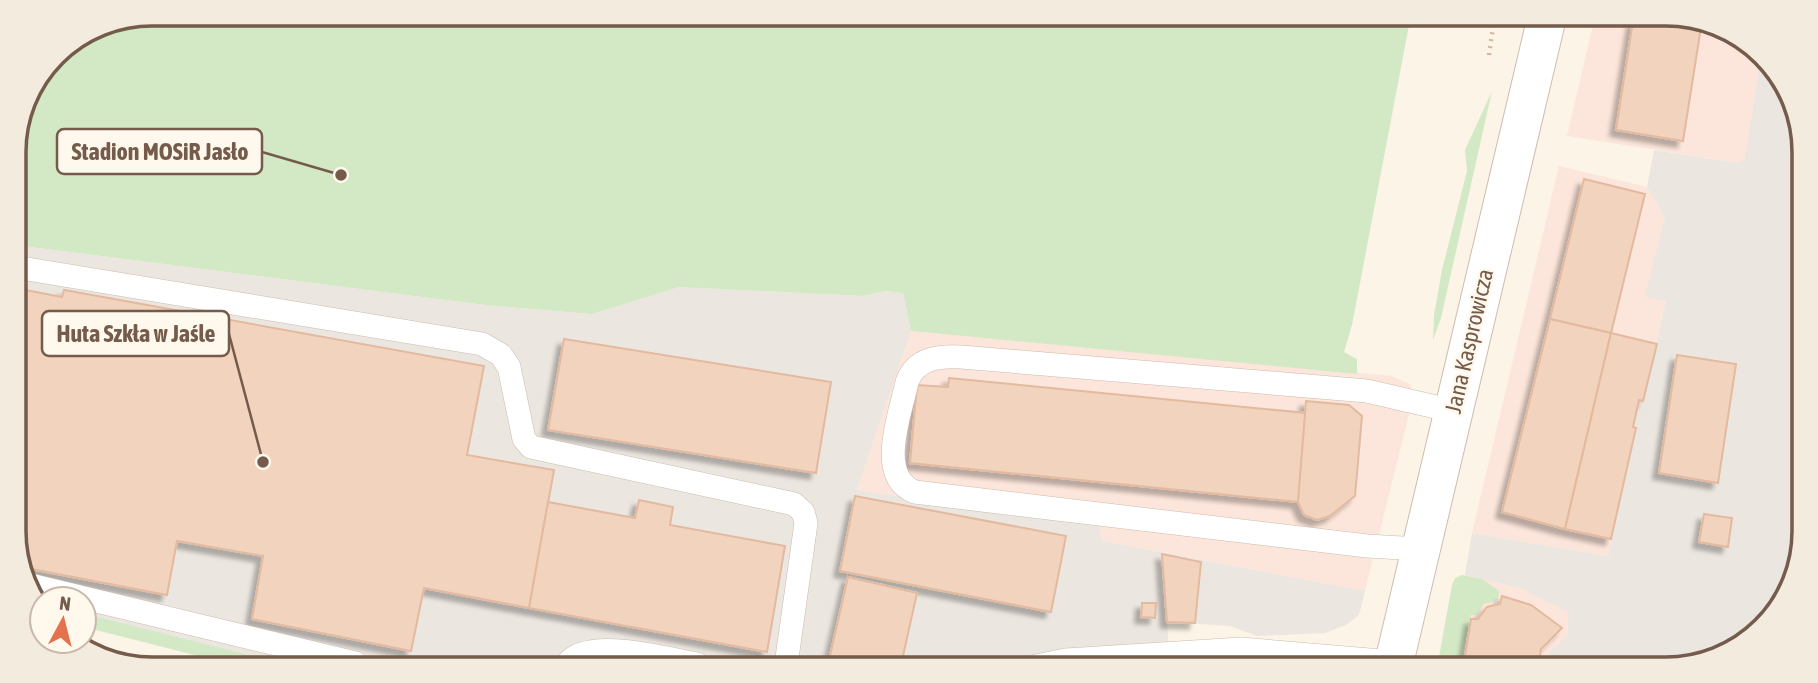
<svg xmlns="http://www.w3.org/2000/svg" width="1818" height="683" font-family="'Asap Condensed',sans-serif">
<defs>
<filter id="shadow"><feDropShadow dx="-6" dy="6" stdDeviation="2" flood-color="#0004"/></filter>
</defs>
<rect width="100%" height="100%" fill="#fcf4e6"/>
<g fill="#fce5da">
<path d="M1594,21H1710L1761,56L1746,159L1739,163L1567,136Z"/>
<path d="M1559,166L1647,187L1665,217L1646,297L1666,301L1643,401H1639L1633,427L1636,428L1608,556L1472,533Z"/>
<path d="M911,331L1392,376L1411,385L1412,403L1365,591L1102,541L1099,526L857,490Z"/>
<path d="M1465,575L1519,588L1567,612L1568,635L1549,652L1546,668H1448Z"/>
</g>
<g fill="#ece6e0">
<path d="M1761,56L1770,61L1803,134L1797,575L1750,641L1674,669L1546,668L1549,652L1568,635L1567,612L1519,588L1465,575L1472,533L1608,556L1636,428L1633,427L1639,400H1643L1666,301L1645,297L1665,217L1647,187L1654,150L1738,163L1745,159Z"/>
<path d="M15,245L485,305L592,314L678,287L863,296L885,291L903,293L911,331L857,490L1099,526L1102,541L1365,591L1359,615L1346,625L1325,633L1257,636L1230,626L1167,622L1170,666L1250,662L1275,667L277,662L84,615V599H42L41,607L17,557Z"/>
</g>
<g fill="#d3e9c5">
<path d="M152,14L1410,20L1352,325L1344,352L1357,359V374L911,331L903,293L885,291L863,296L679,287L592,314L485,305L15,245L14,143L28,91L61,49L100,24Z"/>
<path d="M1492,91L1441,318L1433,340L1434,315L1442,270L1467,171L1465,150Z"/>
<path d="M1462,575L1482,579L1499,591L1498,600L1484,604L1476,615H1471L1460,668H1437L1452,585L1455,578Z"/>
<path d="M84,615L105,619L277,662H222L84,627Z"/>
</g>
<g fill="#f1d3be" stroke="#e3ba9f" stroke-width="2" filter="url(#shadow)">
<path d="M1633,21H1702L1683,141L1616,130Z"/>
<path d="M1584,179L1645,194L1611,333L1550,319Z"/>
<path d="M15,288L62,297L64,290L484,366L467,455L554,470L529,608L424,588L411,651L252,619L263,556L177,541L167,595L21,567L17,557Z"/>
<path d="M1550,319L1611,333L1565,529L1502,512Z"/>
<path d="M1611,333L1657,344L1643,401L1639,400L1633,427L1636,428L1611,539L1565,529Z"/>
<path d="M564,339L831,382L816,473L548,430Z"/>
<path d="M1677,355L1736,364L1718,483L1659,473Z"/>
<path d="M949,378L1306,413L1298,502L910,463L917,385L948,387Z"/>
<path d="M1306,401L1349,405L1362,416L1355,496L1330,516L1317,520L1304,515L1298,502Z"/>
<path d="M855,496L1066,536L1051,612L840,571Z"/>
<path d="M639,500L673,507L670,525L785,546L767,652L529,608L548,502L635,518Z"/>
<path d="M1704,514L1732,518L1728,547L1699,542Z"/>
<path d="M1162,554L1201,562L1195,623L1167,622Z"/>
<path d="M848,577L917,593L901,665H851L829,660Z"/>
<path d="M1502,596L1531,605L1562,628L1541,649L1538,668H1463L1471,619H1478L1487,607L1500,604Z"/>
<path d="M1142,603H1156L1155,618L1141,617Z"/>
</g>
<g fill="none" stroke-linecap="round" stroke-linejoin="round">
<defs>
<g id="service">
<path d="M15,267L482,344L501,355L509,367L524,439L531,447L794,504L803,512L806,523L786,665"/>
<path d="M1420,549L1367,546L915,492C875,477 901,412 907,382C916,358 938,356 961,357L1367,391L1453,411"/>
<path d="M30,585L355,663"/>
<path d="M567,664C586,636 668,659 697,664"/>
<path d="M1036,666L1066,660L1241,649L1393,662"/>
</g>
<path id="minor" d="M1393,667L1546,21"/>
</defs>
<use href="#service" stroke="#cdbcad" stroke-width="24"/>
<use href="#minor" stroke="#cdbcad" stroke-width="40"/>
<path stroke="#d6b7a1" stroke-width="4.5" stroke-dasharray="2 5" stroke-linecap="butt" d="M1489,55L1494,20"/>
<use href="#service" stroke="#fff" stroke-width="23"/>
<use href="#minor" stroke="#fff" stroke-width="38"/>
</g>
<g text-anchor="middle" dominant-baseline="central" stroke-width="5" stroke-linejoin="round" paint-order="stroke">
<g font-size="23" fill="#755b4b" stroke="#fff8ec">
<text transform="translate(1469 341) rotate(-77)">Jana Kasprowicza</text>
</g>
</g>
<path d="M0 0H1818V683H0ZM152 26H1666A126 126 0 0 1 1792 152V531A126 126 0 0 1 1666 657H152A126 126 0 0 1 26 531V152A126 126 0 0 1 152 26Z" fill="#f4ebdf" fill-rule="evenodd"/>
<path fill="none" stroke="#755b4b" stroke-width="3.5" d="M152 26H1666A126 126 0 0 1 1792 152V531A126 126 0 0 1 1666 657H152A126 126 0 0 1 26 531V152A126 126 0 0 1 152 26Z"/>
<path fill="none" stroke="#755b4b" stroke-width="2.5" d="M341 175L262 152M263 462L229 334"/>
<g fill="#755b4b" stroke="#fff8ec" stroke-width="2.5">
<circle cx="341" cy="175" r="7"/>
<circle cx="263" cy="462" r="7"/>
</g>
<g fill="#fff8ec" stroke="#755b4b" stroke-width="2.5">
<rect x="57" y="129" width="205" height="45" rx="7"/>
<rect x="42" y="311" width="187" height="45" rx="7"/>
</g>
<g font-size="24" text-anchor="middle" font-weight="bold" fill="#755b4b">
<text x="160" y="160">Stadion MOSiR Jasło</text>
<text x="136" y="342">Huta Szkła w Jaśle</text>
</g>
<g transform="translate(63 620) rotate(7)"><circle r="33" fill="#fff8ec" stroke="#c8b9ac" stroke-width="2"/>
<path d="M0-5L12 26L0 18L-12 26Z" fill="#e3734e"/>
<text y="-10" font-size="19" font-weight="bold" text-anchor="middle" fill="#755b4b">N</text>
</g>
</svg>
